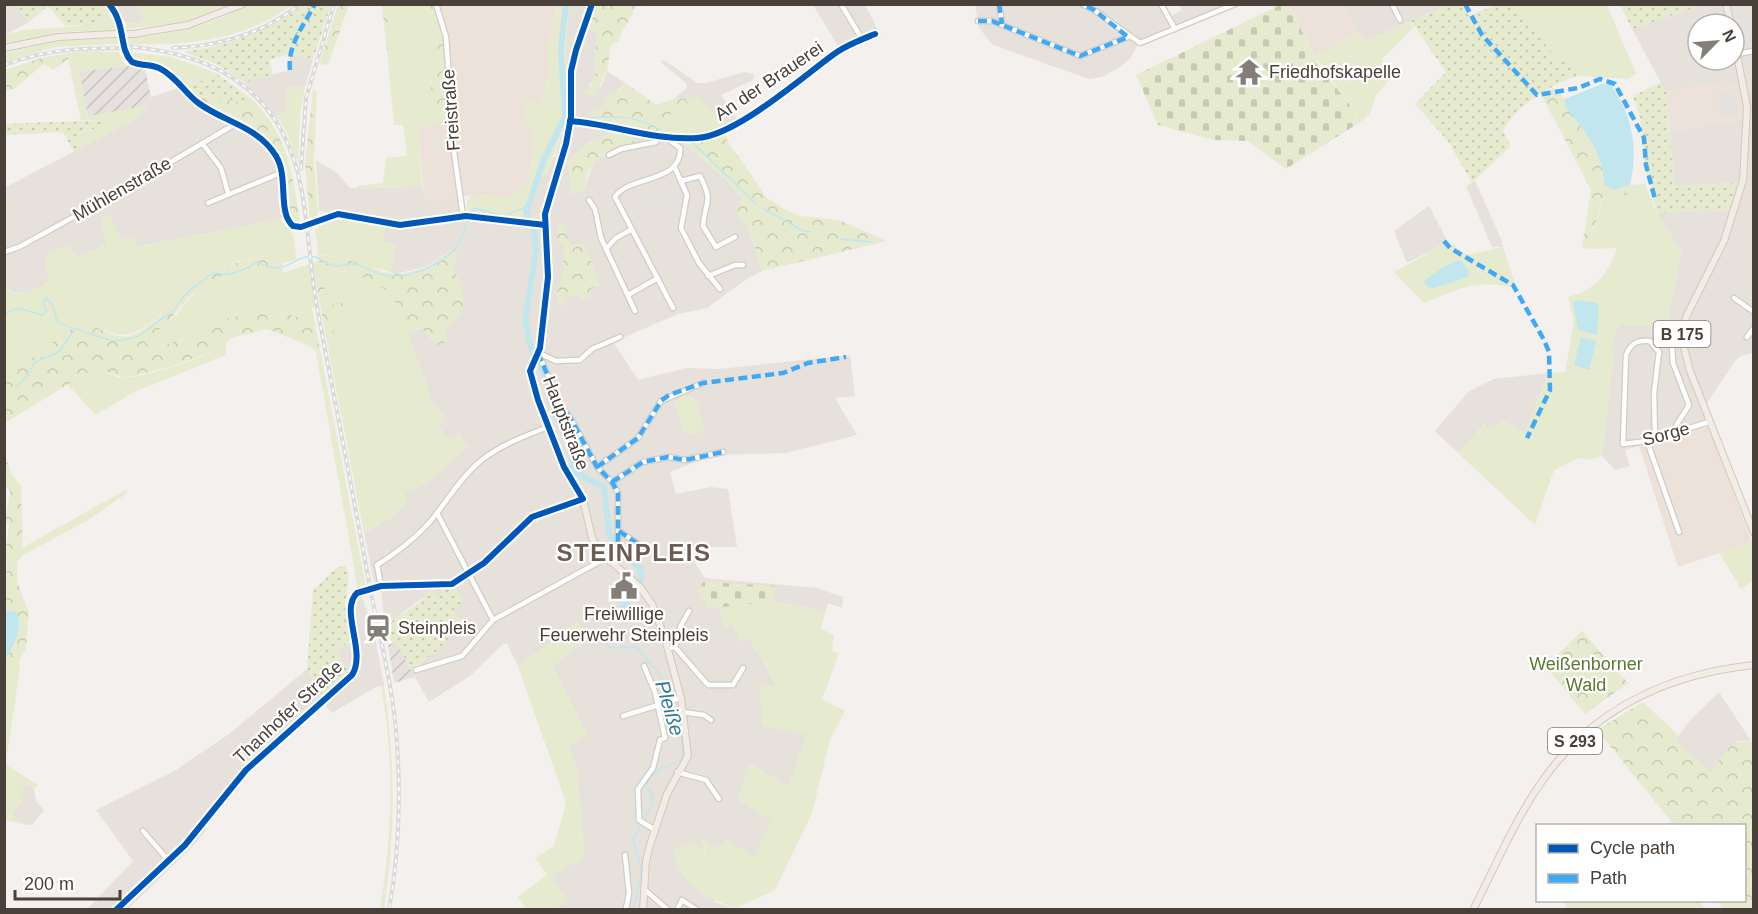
<svg xmlns="http://www.w3.org/2000/svg" width="1758" height="914" font-family="Arial,sans-serif">
<defs>
<pattern id="industrial-furrows" width="10" height="10" patternUnits="userSpaceOnUse" patternTransform="scale(1.5)"><rect width="10" height="10" fill="#e6e1df"/><path d="M-1 1l2-2M0 10L10 0M9 11l2-2" fill="none" stroke="#c7c2c0"/></pattern>
<pattern id="forest-crowns" width="20" height="18" patternUnits="userSpaceOnUse" patternTransform="scale(1.5)"><rect width="20" height="18" fill="#e6ebcf"/><path d="M2 6a3 3 0 1 1 6 0M12 15a3 3 0 1 1 6 0" fill="none" stroke="#c7cbb2"/></pattern>
<pattern id="cemetery-stones" width="16" height="16" patternUnits="userSpaceOnUse" patternTransform="scale(1.5)"><rect width="16" height="16" fill="#e6ebcf"/><path d="M2 7V4a2 2 0 0 1 4 0v3zM10 15v-3a2 2 0 0 1 4 0v3z" fill="#c7cbb2"/></pattern>
<pattern id="garden-dots" width="8" height="8" patternUnits="userSpaceOnUse" patternTransform="scale(1.5)"><rect width="8" height="8" fill="#e6ebcf"/><path d="M2 2h.1M6 6h.1" fill="none" stroke="#c7cbb2" stroke-width="1.8" stroke-linecap="round"/></pattern>
</defs>
<rect width="100%" height="100%" fill="#f3f0ed"/>
<g fill="#e7e1dc" fill-rule="evenodd">
<path d="M5,5H19L17,7L29,22L5,35Z"/>
<path d="M110,5H137L143,19L137,24L126,23Z"/>
<path d="M569,5H590L598,34L595,49L596,77L588,86L601,87L607,71L625,83L601,108L589,113L594,118L630,125L628,135L614,132L594,142L591,141L568,161L555,155L566,120V42Z"/>
<path d="M813,5H865L881,36L843,54Z"/>
<path d="M975,5H1158L1167,18L1182,10L1180,5H1226L1140,40L1131,58L1120,67L1102,77L1089,79L993,45L979,28Z"/>
<path d="M1342,5H1449L1365,41Z"/>
<path d="M1695,5H1753V353L1741,356L1735,361L1707,403L1715,424L1625,450L1630,466L1615,470L1602,456L1614,351L1611,348L1616,330L1621,325H1667L1681,252L1657,213L1733,210L1739,183L1674,186L1670,132L1744,119L1728,81L1666,92L1632,29L1695,7ZM1698,24H1734V60H1698Z"/>
<path d="M290,54L313,59L305,87L286,86L287,111L276,117L244,82L290,70Z"/>
<path d="M664,60L697,83H706L744,72L754,74L753,80L721,95L737,119L727,126L696,97L686,99L675,98L687,88V84L661,62Z"/>
<path d="M182,87L198,102L260,137L279,161L285,215L280,219L136,247L121,240L109,215L101,218L107,244L77,257L45,260L49,282L34,291L16,293L5,288L4,188L138,118L151,97Z"/>
<path d="M632,136L680,140L727,180L742,198L741,205L736,208L740,220L747,223L762,271L745,280L707,308L678,314L613,342L638,380L687,368L719,369L850,355L855,396L835,398L857,435L786,453L714,455L670,472L676,494L711,487L728,489L737,547H685L705,578L817,588L843,597L842,608L828,603L825,613L796,605L763,602L725,628L733,625L749,638L778,687L760,685L807,734L789,787L750,764L771,821L755,858L716,849L701,839L715,902L735,909H557L551,875L578,774L568,745L587,735L553,666L579,638V622L518,666L507,644H503L470,676L429,702L415,677L418,676L416,668L464,623L452,611L454,586L438,596L422,598L385,626L381,590L378,582H374L364,533L395,515L405,493L429,482L450,441L438,426L446,419L433,404L393,293L458,254L451,250L425,267L395,274L391,272L395,245L382,242L385,228L319,210L316,160L336,172L350,188L422,187L425,200L459,197L461,214L508,219L524,215L539,176H546L554,156L569,163L571,193L583,191L595,160L628,145L641,143L631,141Z"/>
<path d="M1475,181L1501,239L1503,247H1492L1466,186Z"/>
<path d="M1429,206L1448,242L1407,263L1394,231Z"/>
<path d="M1548,373L1525,433L1503,421L1491,430L1484,424L1458,453L1435,431L1469,391L1494,379Z"/>
<path d="M361,594L375,636L384,685L376,687L332,713L325,705L247,773L239,788L204,825L206,831L192,847L128,909L86,910L133,861L96,810L173,772L229,734L307,669L324,699L336,651L358,638L354,607Z"/>
<path d="M1719,692L1751,741H1737L1711,773L1675,741L1691,719Z"/>
<path d="M27,784L34,789L36,801L44,810L32,825H27L12,815L24,797L19,793Z"/>
</g>
<g fill="#ede2da">
<path d="M432,5H556L548,49V79L541,103L525,102L524,117L535,140L527,185L514,196L471,195L433,202L424,200L418,126L449,124L443,38Z"/>
<path d="M1289,5H1342L1359,32L1315,57Z"/>
<path d="M1728,81L1730,86L1740,84L1745,119L1670,132L1666,92Z"/>
<path d="M1708,426L1752,542L1678,567L1639,446Z"/>
</g>
<g fill="url(#industrial-furrows)">
<path d="M129,66L145,69L151,97L145,106L88,117L79,71Z"/>
<path d="M396,641L411,670L416,668L418,676L394,683L388,645Z"/>
</g>
<g fill="#e6ebcf">
<path d="M249,4L292,5C244,41 186,46 127,44V38C169,35 211,26 249,4Z"/>
<path d="M93,5H104L116,19L119,30L60,32L5,45V35C36,23 76,34 104,16Z"/>
<path d="M137,5H235L180,23L126,29V23L137,24L143,19Z"/>
<path d="M389,5H428L441,63V72L432,73L431,92L435,109L448,116L449,124L418,126L422,187L357,188V186L383,183L386,158L407,156L403,125H394L388,61L393,59Z"/>
<path d="M556,5H569L566,42V120L546,176H539L524,216L508,219L467,215V201L471,195L513,196L527,185L535,140L524,117L525,101L541,102L548,79V49Z"/>
<path d="M1516,5H1607L1636,73L1628,79L1578,76L1564,57L1558,62Z"/>
<path d="M1411,21L1414,27L1382,59L1391,77L1376,96L1370,114L1362,121L1315,57L1359,32L1365,41Z"/>
<path d="M118,38V44L55,47L5,62L4,53L63,40Z"/>
<path d="M87,51L119,52L124,63L129,66L79,71L88,116L145,106L138,118L81,148L79,144L83,131L103,127V120H81L68,59L72,52Z"/>
<path d="M127,52L172,57L216,73L187,89L162,65L136,61Z"/>
<path d="M286,86L305,87L300,115L298,163L286,130L276,117L287,111Z"/>
<path d="M696,96L727,126L705,136H672L678,131L666,123L672,112L689,107L686,99Z"/>
<path d="M1645,184L1657,213L1681,252L1667,326L1621,325L1616,330L1611,348L1614,350L1602,456L1590,460L1579,458L1554,470L1535,525L1458,453L1484,424L1491,430L1503,421L1525,433L1548,373L1565,372L1574,322L1568,297C1597,289 1607,275 1617,248L1588,249L1604,197L1627,195L1630,185Z"/>
<path d="M110,215L121,240L134,237L137,247L280,219L293,235L297,260C279,265 274,261 256,259C242,257 208,272 195,280C168,298 143,351 105,330L47,357L15,358L5,363L4,288C19,298 35,290 49,282L45,260L47,254L67,245L77,257L107,244L101,218Z"/>
<path d="M342,217L385,228L382,242L395,245L391,272L319,253L315,230L325,221Z"/>
<path d="M1448,242L1467,255L1503,247L1516,288C1474,279 1461,288 1424,303L1394,272Z"/>
<path d="M318,261L331,270L355,273L393,293L433,404L446,419L438,426L450,441L459,433L468,447L429,482L405,493L408,502L395,515L364,533L328,347L330,346L334,329L362,300L361,294L339,304L328,305L313,268L319,306L305,309L297,317L269,309L251,308L238,316L205,323L185,338L154,349L150,347L145,339L176,315L198,288L217,276L258,269L283,273Z"/>
<path d="M226,343V355L134,392L96,415L67,384L95,367C104,371 117,379 126,378C145,377 214,356 226,343Z"/>
<path d="M320,350L366,587L358,590L316,352Z"/>
<path d="M685,394L695,399L705,428L696,435L685,434L674,401Z"/>
<path d="M127,489V493L88,520L23,555L22,548Z"/>
<path d="M1752,542L1753,580L1741,589L1719,553Z"/>
<path d="M763,602L796,605L825,613L821,629L834,635L832,651L839,654L822,699L845,711L830,740L812,813L775,890L736,908C704,898 680,885 673,849L695,842L706,856L700,838L716,849L725,839L755,857L771,821L737,799L750,764L789,787L806,735L762,725L760,685L778,686L749,638L740,642L733,626L725,628L719,608Z"/>
<path d="M578,622L586,633L579,638L582,644L553,666L587,735L568,745L578,774L585,858L551,875L567,901L556,907L557,909H526L518,897L547,875L535,858L554,846L566,803L518,666Z"/>
<path d="M19,660L20,667L6,762L8,766L38,785L34,789L27,784L20,792L25,797L12,814L27,825L5,820L4,669Z"/>
<path d="M384,685C395,761 396,833 384,909L380,910C392,836 395,759 381,686Z"/>
</g>
<g fill="url(#forest-crowns)">
<path d="M338,5H349L328,65L319,64Z"/>
<path d="M382,5H389L394,59L388,61Z"/>
<path d="M428,5H432L443,38L448,116L435,109L431,92L432,73L441,72V63Z"/>
<path d="M595,5H648L634,7C631,24 622,27 619,41L611,45L607,71L594,96L584,94L596,77L595,49L598,34L584,27Z"/>
<path d="M72,52L68,59L53,70L44,64L15,88L5,91V70L38,59Z"/>
<path d="M625,83L657,105L675,98L686,99L689,107L672,112L666,123L678,130L672,136L629,131V125L594,118L588,113L601,108L608,94L619,91Z"/>
<path d="M1553,88L1565,99V106C1585,133 1603,150 1604,185L1623,188L1630,185L1627,195L1603,197L1588,249L1582,247L1591,190L1542,96Z"/>
<path d="M313,89L317,92L314,159L318,214L310,221L305,164Z"/>
<path d="M204,96L247,103L253,100C287,135 294,176 300,223L290,218C286,203 291,187 287,172C275,128 231,118 197,99Z"/>
<path d="M614,132L632,136V141L645,142C614,147 587,155 584,191L571,194L568,161C583,146 595,139 614,132Z"/>
<path d="M725,133L727,140L767,198L786,210L800,216L839,220L887,241L762,271L747,223L740,220L736,208L741,205L742,198L727,180L680,140H702Z"/>
<path d="M563,223L570,245L584,243L600,285L590,289L591,298L581,300L580,294L566,297L562,306L559,307L557,294L564,268L563,243L557,242L558,224Z"/>
<path d="M317,250L323,255L369,265L382,272L402,274L425,268L451,250L458,254L454,263L455,274C462,280 465,298 463,307C462,315 450,325 444,331L448,340L437,346L422,329L406,334L392,293L355,273L331,270L318,261Z"/>
<path d="M254,258L283,263V273C255,269 222,269 199,288C179,304 172,324 145,339L146,343L154,349L185,338L205,323L238,316L251,308L269,309L297,317L305,309L312,308L320,350L316,352L310,346L267,329L232,338L220,349L170,367L125,378L95,368L5,423V363L15,358L47,357L51,354V344L61,334L84,324C98,326 114,340 129,336C153,329 168,303 185,287C204,270 230,264 254,258Z"/>
<path d="M313,267H320L328,305L339,304L361,294L362,300L334,329L330,346L328,347Z"/>
<path d="M5,455L12,475L21,486L23,555L17,561V581L29,613L26,648L19,660L5,669L4,660L15,645L16,611L5,612L7,558H5L9,523H5L10,491L5,487Z"/>
<path d="M1582,631L1628,683L1585,714L1545,666Z"/>
<path d="M1643,702L1678,735L1675,741L1711,773C1724,755 1728,737 1753,742V909H1723L1717,901L1744,900V826L1674,825L1597,730Z"/>
<path d="M1562,901H1698L1706,909H1568Z"/>
</g>
<g fill="url(#cemetery-stones)">
<path d="M1282,4L1289,5L1318,64L1362,121L1286,169L1248,141L1214,140L1158,125L1136,75Z"/>
<path d="M703,582L776,586L774,603L763,602L708,609L699,591Z"/>
</g>
<g fill="url(#garden-dots)">
<path d="M1695,4L1696,7L1632,29L1620,5Z"/>
<path d="M19,5H93L105,16L92,24L65,26L48,6L29,22L17,7Z"/>
<path d="M303,5H331L313,59L290,54L269,60L273,75L244,82L216,64L186,53V51C230,45 267,32 303,5Z"/>
<path d="M1449,5H1463L1469,16L1495,5H1516L1558,61L1565,57L1578,76C1554,83 1513,107 1503,131L1511,146L1472,183L1448,141L1415,104L1446,72L1411,21Z"/>
<path d="M216,73L253,100L247,103L204,96L197,98L187,89Z"/>
<path d="M1661,82L1666,92L1674,186L1740,183L1733,210L1657,213L1644,162L1640,117L1633,96Z"/>
<path d="M103,120V127L83,131L79,144L81,148L74,152L63,132L5,135V124Z"/>
<path d="M346,565L349,576L345,608L351,641L336,651L350,674L324,699L307,669L313,590L335,569Z"/>
<path d="M455,586L463,601L453,611L464,622L438,650L411,670L396,641L388,645L385,626L420,602L432,589L438,596L447,588L450,589Z"/>
</g>
<g fill="#e5e1de">
<path d="M1732,5H1747L1753,44L1742,46Z"/>
<path d="M1736,89L1738,116L1720,118L1718,91Z"/>
<path d="M634,189L664,199L684,202L683,211L658,208L642,199L631,197L628,192Z"/>
<path d="M653,616L662,642L650,645L637,632Z"/>
</g>
<g fill="#c1e6ee">
<path d="M1602,84H1610C1632,113 1639,150 1630,185L1615,190L1604,185C1603,150 1585,133 1565,106V99Z"/>
<path d="M1458,260L1462,261L1469,271L1468,277L1431,289L1423,282L1442,268Z"/>
<path d="M1575,300L1597,303L1599,308L1597,335L1578,330L1573,302Z"/>
<path d="M1581,337L1596,341L1589,370L1574,365Z"/>
<path d="M16,611C24,627 14,647 5,660V612Z"/>
</g>
<g fill="none" stroke-linecap="round" stroke-linejoin="round">
<g stroke="#c1e6ee" stroke-width="1.5">
<path d="M585,119C612,115 637,115 660,130"/>
<path d="M695,145L756,204"/>
<path d="M762,208L801,230L810,232"/>
<path d="M840,239L872,242"/>
<path d="M4,314L18,308L42,315L47,310L43,303L47,298L54,308L57,322C60,324 111,341 114,341C119,340 129,339 133,338C148,333 159,318 173,312C184,292 196,286 214,272C226,278 247,270 257,262C288,279 295,252 315,257C323,259 328,266 336,266C342,266 348,263 354,264C365,266 374,274 384,275C408,280 443,265 458,245C465,233 466,217 475,208L503,216L528,206"/>
<path d="M16,386L26,378L34,363L59,352L75,329"/>
<path d="M618,613L610,622L605,643L611,648L636,647L659,673L664,682L667,704L681,734L683,748L681,760C667,766 649,771 646,787L652,794V805L633,839L641,867V877L633,910"/>
</g>
<path stroke="#c1e6ee" stroke-width="6" d="M566,4L561,49L565,117L544,159L526,213L534,230L536,251L525,319L531,348L545,376L556,418L570,441L574,472L604,487L609,533L614,544L640,568C645,585 628,601 618,613"/>
<defs>
<g id="minor">
<path d="M109,4C127,26 118,48 132,62C141,66 150,64 159,68C174,75 184,91 197,102C223,122 258,126 276,156C289,177 277,212 293,226L301,227L338,214L400,225L466,216L545,225"/>
<path d="M436,4L446,37L454,152L463,216"/>
<path d="M841,4L862,39"/>
<path d="M999,4L1002,24"/>
<path d="M1082,4L1094,10L1140,43L1235,4"/>
<path d="M1161,4L1175,29"/>
<path d="M1392,4L1400,20"/>
<path d="M978,21H992L1080,56L1128,37"/>
<path d="M1737,54L1754,51"/>
<path d="M570,121C613,124 653,141 697,138C737,136 804,75 837,52C849,44 863,39 875,34"/>
<path d="M665,137L680,148C683,183 627,176 615,197L673,308"/>
<path d="M202,143L221,168L228,193"/>
<path d="M609,155L621,149L656,142"/>
<path d="M674,166L687,195L681,228L699,263L720,289"/>
<path d="M681,181L700,176C714,203 705,200 703,226L716,247L735,237"/>
<path d="M589,200L595,209L601,238L635,311"/>
<path d="M208,203L283,172"/>
<path d="M606,249L616,238L632,229"/>
<path d="M4,252L19,247L130,186L237,123"/>
<path d="M708,276L735,265H743"/>
<path d="M628,295L658,278"/>
<path d="M1734,298L1754,312"/>
<path d="M1747,337L1754,328"/>
<path d="M1672,346L1673,363L1689,405L1676,426L1678,432"/>
<path d="M538,353L561,406L571,419L597,467L612,482L618,493V545L610,562"/>
<path d="M541,354L556,361L580,360L592,349L620,337"/>
<path d="M1655,438L1654,393L1659,352L1650,341C1637,340 1631,343 1626,355L1623,444L1647,441L1709,422"/>
<path d="M1647,441L1679,532"/>
<path d="M597,467L638,438L661,401L703,383"/>
<path d="M612,482L643,462L668,457L685,460L723,452"/>
<path d="M437,513L493,620"/>
<path d="M619,531L641,546"/>
<path d="M381,586L377,565C399,551 421,535 437,513C450,496 461,478 478,463C498,446 524,436 548,427"/>
<path d="M675,647L680,627L689,611"/>
<path d="M668,648L675,647L708,685H733L743,668"/>
<path d="M644,666L655,692L665,738L660,740L653,768L638,789L639,820L655,830"/>
<path d="M416,670L462,656L493,620L606,558"/>
<path d="M683,712L704,715L711,720"/>
<path d="M623,716L681,698"/>
<path d="M677,772L706,780L719,799"/>
<path d="M143,831L168,860"/>
<path d="M625,855L629,893L626,909"/>
<path d="M644,889L668,910"/>
<path d="M116,910L185,845L246,770L352,675C367,652 339,610 357,593L381,586L452,584L484,563L532,517L583,499"/>
<path d="M677,910L682,900L697,910"/>
</g>
<g id="major">
<path d="M592,4L576,50L571,71V117L566,144L545,214L548,277L540,348L530,371L538,400L564,467L583,499L592,538L599,551L640,587L652,604L665,639L681,698L688,756L667,794L650,845L646,861L643,910"/>
<path d="M1726,4L1731,24"/>
<path d="M133,34L188,25L243,4"/>
<path d="M1734,39L1747,107L1743,180L1724,241L1686,317L1682,340L1690,371L1754,533"/>
<path d="M4,48L58,37L114,34"/>
<path d="M1473,910C1495,867 1515,819 1543,780C1593,709 1668,674 1754,665"/>
</g>
</defs>
<use href="#minor" stroke="#cfccc9" stroke-width="7"/>
<use href="#major" stroke="#d4c8bc" stroke-width="8"/>
<use href="#minor" stroke="#fdfdfc" stroke-width="4.5"/>
<use href="#major" stroke="#f1ece6" stroke-width="6"/>
<defs>
<g id="rail">
<path d="M124,46C183,51 238,67 273,117C311,171 305,245 317,307C335,402 354,498 371,593C381,643 394,692 397,743C401,799 399,854 389,910"/>
<path d="M173,48C220,46 263,34 300,4"/>
<path d="M4,65C50,48 84,48 131,48"/>
<path d="M301,169L306,98L334,4"/>
</g>
</defs>
<use href="#rail" stroke="#dadad9" stroke-width="4"/>
<use href="#rail" stroke="#fff" stroke-width="1.5" stroke-dasharray="4.5" stroke-linecap="butt"/>
<defs>
<path id="major-bridge" d="M114,34H133"/>
</defs>
<use href="#major-bridge" stroke="#d4c8bc" stroke-width="8" stroke-linecap="butt"/>
<use href="#major-bridge" stroke="#f1ece6" stroke-width="6"/>
<g stroke="#3fa9f5" stroke-width="4.5" stroke-dasharray="9 4.5" stroke-linecap="butt">
<path d="M999,4L1002,24"/>
<path d="M1465,4L1482,35L1537,95L1578,88L1600,79L1615,84L1644,138L1646,165L1655,199"/>
<path d="M978,21H992L1080,56L1128,37L1094,10L1082,4"/>
<path d="M290,70C287,46 304,25 315,4"/>
<path d="M1444,241L1450,248L1513,285L1544,340L1549,352L1550,390L1527,438"/>
<path d="M538,353L561,406L571,419L597,467L612,482L618,493V545L610,562"/>
<path d="M597,467L638,438L661,401L669,395L703,383L783,373L808,363L846,357"/>
<path d="M612,482L643,462L668,457L685,460L723,452"/>
<path d="M619,531L641,546"/>
</g>
<defs>
<g id="cycleway">
<path d="M109,4C127,26 118,48 132,62C141,66 150,64 159,68C174,75 184,91 197,102C223,122 258,126 276,156C289,177 277,212 293,226L301,227L338,214L400,225L466,216L545,225"/>
<path d="M570,121C613,124 653,141 697,138C737,136 804,75 837,52C849,44 863,39 875,34"/>
<path d="M116,910L185,845L246,770L352,675C367,652 339,610 357,593L381,586L452,584L484,563L532,517L583,499L564,467L538,400L530,371L540,348L548,277L545,214L566,144L571,117V71L576,50L592,4"/>
</g>
</defs>
<use href="#cycleway" stroke="#fff" stroke-width="10"/>
<use href="#cycleway" stroke="#0057b8" stroke-width="6"/>
</g>
<defs>
<symbol id="temple-bare" viewBox="-9 -9 18 18"><path d="M0-6L5-2H3V0L6.5 2.5H4V6H1.5V3h-3V6H-4V2.5H-6.5L-3 0V-2H-5Z" fill="#847e78" stroke="#fff" stroke-width="2.5" paint-order="stroke"/></symbol>
<symbol id="civic-bare" viewBox="-9 -9 18 18"><path d="M-.6-6.5H3V-4.5H.6V-3L4-1V1h2V6H-6V1h2V-1L-.6-3ZM-1.2 2.5V6h2.4V2.5Z" fill="#847e78" stroke="#fff" stroke-width="2.5" paint-order="stroke"/></symbol>
<symbol id="station-bare" viewBox="-9 -9 18 18"><path d="M-3-6H3Q5-6 5-4V2Q5 4 3 4L4.5 6H3L1.5 4h-3L-3 6H-4.5L-3 4Q-5 4-5 2V-4Q-5-6-3-6ZM-3.5-4v3h7v-3ZM-3.5 1v1.5H-2V1ZM2 1v1.5H3.5V1Z" fill="#847e78" stroke="#fff" stroke-width="2.5" paint-order="stroke"/></symbol>
</defs>
<g fill-rule="evenodd">
<use href="#temple-bare" x="1230" y="53" width="38" height="38"/>
<use href="#civic-bare" x="605" y="567" width="38" height="38"/>
<use href="#station-bare" x="359" y="609" width="38" height="38"/>
</g>
<g text-anchor="middle" dominant-baseline="central" stroke-width="4.5" stroke-linejoin="round" paint-order="stroke">
<g fill="#fff" stroke="#807974" stroke-width="1.5">
<rect x="1653.5" y="321" width="57" height="26" rx="4.5"/>
<rect x="1548" y="728" width="54" height="26" rx="4.5"/>
</g>
<g font-size="16" font-weight="bold" fill="#494039">
<text x="1682" y="334">B 175</text>
<text x="1575" y="741">S 293</text>
</g>
<g font-size="18" fill="#494039" stroke="#fff" text-anchor="start">
<text x="1269" y="72">Friedhofskapelle</text>
<text x="624" y="614" text-anchor="middle">Freiwillige<tspan x="624" dy="21">Feuerwehr Steinpleis</tspan></text>
<text x="398" y="628">Steinpleis</text>
</g>
<g font-size="18" fill="#494039" stroke="#fff">
<text transform="translate(769 81) rotate(-34)">An der Brauerei</text>
<text transform="translate(451 110) rotate(-94)">Freistraße</text>
<text transform="translate(122 189) rotate(-30)">Mühlenstraße</text>
<text transform="translate(566 423) rotate(69)">Hauptstraße</text>
<text transform="translate(1666 434) rotate(-15)">Sorge</text>
<text transform="translate(288 712) rotate(-43)">Thanhofer Straße</text>
</g>
<g font-size="18" fill="#5a7a2e" stroke="#fff">
<text x="1586" y="664">Weißenborner<tspan x="1586" dy="21">Wald</tspan></text>
</g>
<g font-size="20" font-style="italic" fill="#2f7c92" stroke="#fff">
<text transform="translate(670 708) rotate(73)">Pleiße</text>
</g>
<g font-size="24" font-weight="bold" letter-spacing="1.5" fill="#6c5b51" stroke="#fff">
<text x="634" y="552">STEINPLEIS</text>
</g>
</g>
<rect width="1758" height="914" fill="none" stroke="#494039" stroke-width="12"/>
<rect x="1536" y="824" width="210" height="78" fill="#ffffff" stroke="#b6b3b0" stroke-width="1.5"/>
<rect x="1548" y="844" width="30" height="9" fill="#0057b8" stroke="#b6b3b0" stroke-width="1.5"/>
<text x="1590" y="854" font-size="18" fill="#494039">Cycle path</text>
<rect x="1548" y="874" width="30" height="9" fill="#3fa9f5" stroke="#b6b3b0" stroke-width="1.5"/>
<text x="1590" y="884" font-size="18" fill="#494039">Path</text>
<g transform="translate(1716 42) rotate(65)"><circle r="28" fill="#ffffff" stroke="#b6b3b0" stroke-width="1.5"/>
<path d="M0-4.5L10 22L0 15L-10 22Z" fill="#847e78"/>
<text y="-9" font-size="16" font-weight="bold" text-anchor="middle" fill="#494039">N</text>
</g>
<path d="M15 890v9h105v-9" fill="none" stroke="#494039" stroke-width="3"/>
<text x="24" y="890" font-size="18" fill="#494039" stroke="#ffffff" stroke-width="4.5" paint-order="stroke">200 m</text>
</svg>
